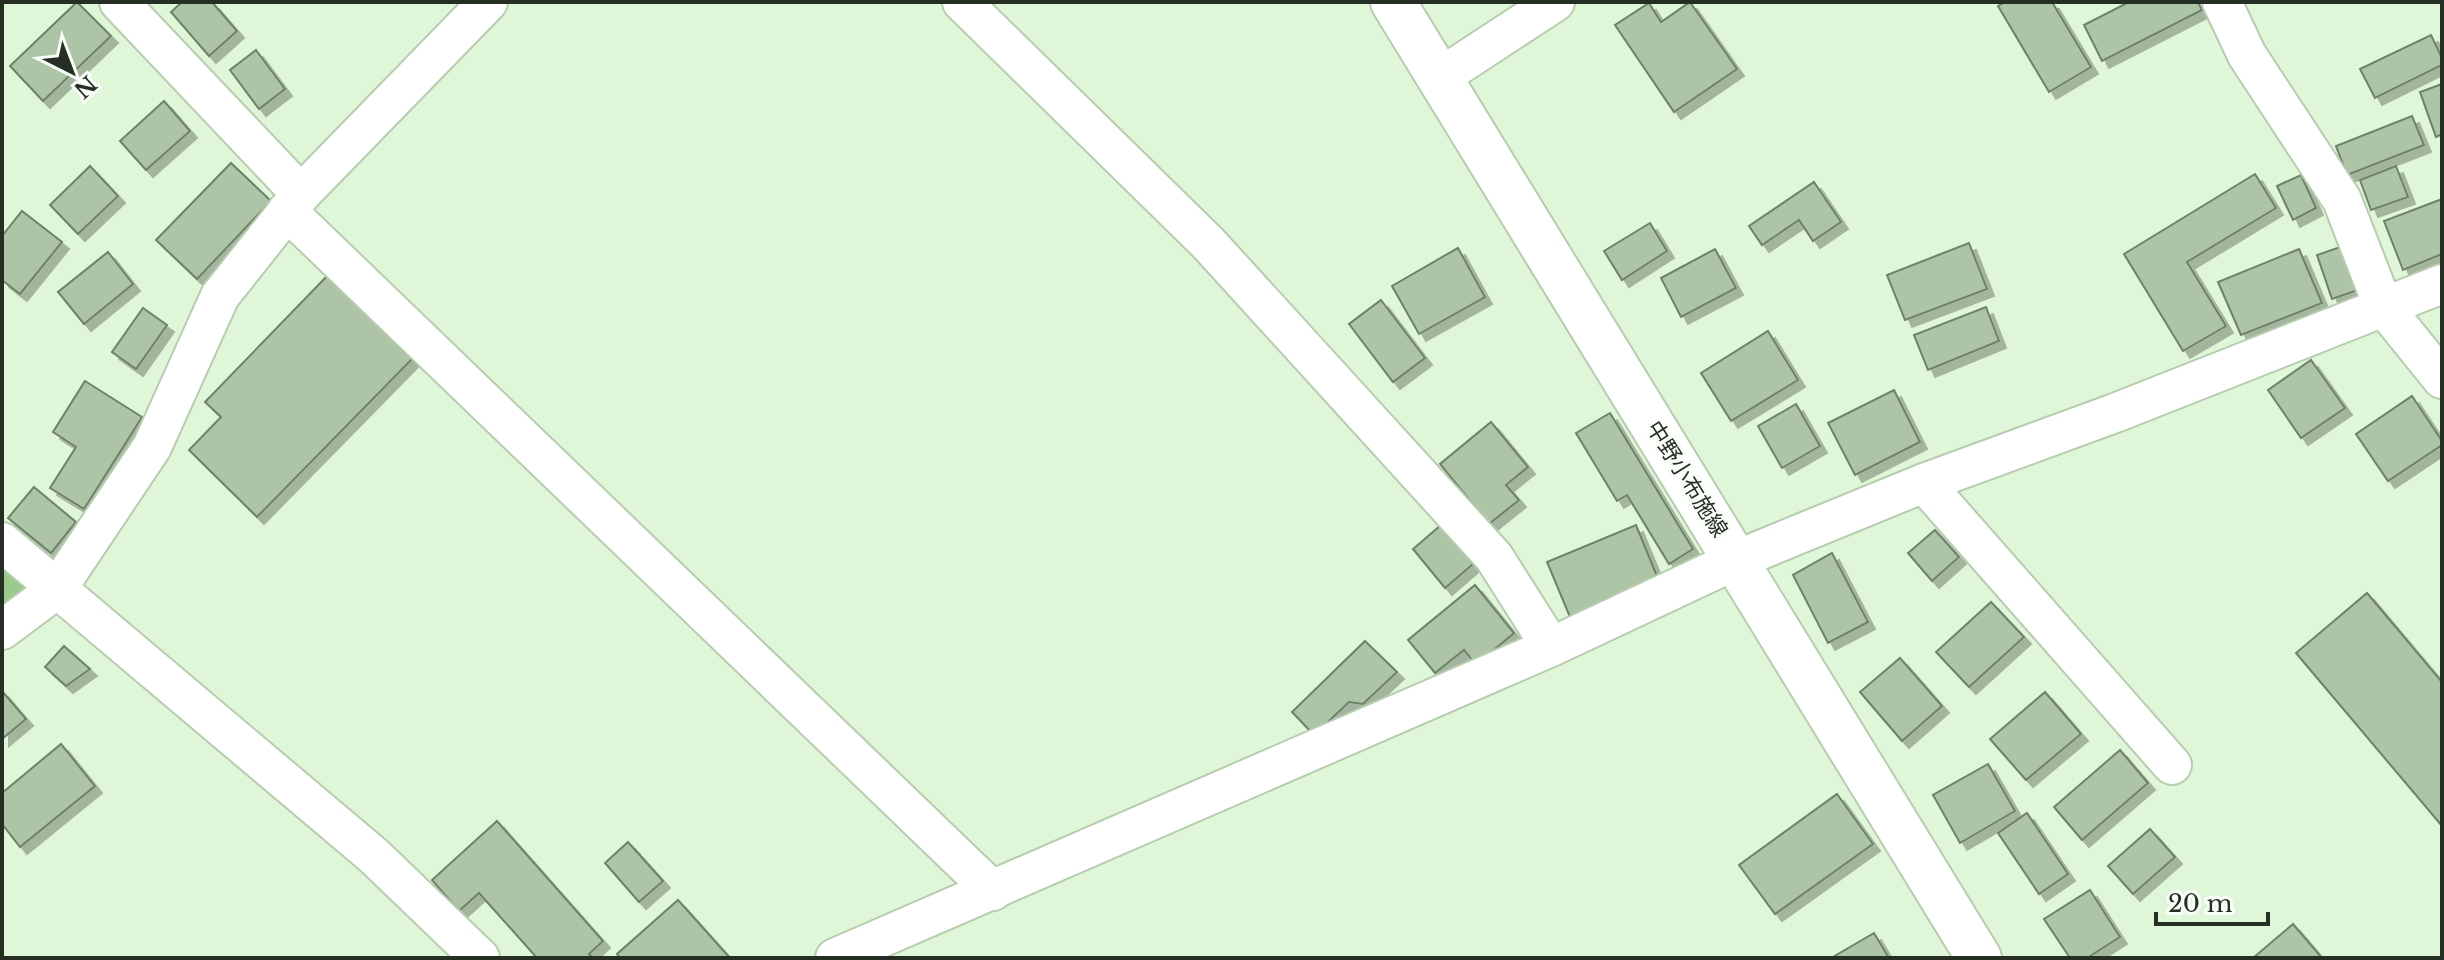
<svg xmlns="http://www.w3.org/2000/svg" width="2444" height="960" font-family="'Libre Baskerville','Noto Sans JP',serif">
<defs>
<filter id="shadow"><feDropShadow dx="7" dy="7" stdDeviation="0" flood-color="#0004"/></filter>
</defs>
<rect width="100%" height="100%" fill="#dff7d8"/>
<path fill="#9aca8c" d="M2,542L57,589L2,630Z"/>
<g fill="#adc4a7" stroke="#6d8267" stroke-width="2" filter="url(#shadow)">
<path d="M77,2L111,36L43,101L10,66Z"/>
<path d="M182,2H212L237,31L209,56L171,12Z"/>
<path d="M1690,2L1737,69L1674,112L1615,25L1649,3L1661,22Z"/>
<path d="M2005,2H2052L2091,67L2049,92L1998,6Z"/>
<path d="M2129,2H2198L2202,10L2102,61L2084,25Z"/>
<path d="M2431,35L2442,58V65L2375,98L2360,69Z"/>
<path d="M256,50L285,89L259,109L230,70Z"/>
<path d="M2442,84V134L2436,137L2420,92Z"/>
<path d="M164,101L190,131L146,170L120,141Z"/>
<path d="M2412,116L2424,145L2347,175L2336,146Z"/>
<path d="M231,163L271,201L197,279L156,240Z"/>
<path d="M90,166L118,196L78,234L50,205Z"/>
<path d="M2396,166L2408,197L2371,210L2360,180Z"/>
<path d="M2255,174L2276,208L2187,262L2226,326L2183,351L2124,254Z"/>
<path d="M2301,175L2316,208L2293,220L2277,186Z"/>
<path d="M1814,182L1841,222L1813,241L1799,220L1762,245L1749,226Z"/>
<path d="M2442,199V254L2403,270L2384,221Z"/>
<path d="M22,211L62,242L20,294L2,280V236Z"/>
<path d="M1650,223L1667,251L1622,280L1604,251Z"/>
<path d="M1969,243L1987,289L1905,320L1887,275Z"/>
<path d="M2343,246L2358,290L2332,299L2317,255Z"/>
<path d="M1458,248L1485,297L1419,334L1392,286Z"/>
<path d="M1715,249L1736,288L1681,317L1661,278Z"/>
<path d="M2299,249L2322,303L2241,335L2218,282Z"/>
<path d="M108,252L133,284L84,324L58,292Z"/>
<path d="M329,274L414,357L257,517L189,450L221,417L205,402Z"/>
<path d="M1381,300L1425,358L1393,382L1349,324Z"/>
<path d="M1986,307L1999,341L1928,370L1914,335Z"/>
<path d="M143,308L167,325L136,369L112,352Z"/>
<path d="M1768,331L1798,380L1731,421L1701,373Z"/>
<path d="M2311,360L2345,408L2301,438L2268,390Z"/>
<path d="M85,381L142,417L84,509L50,488L76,447L53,432Z"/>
<path d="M1894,390L1920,442L1855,475L1828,423Z"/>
<path d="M2412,396L2442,441V445L2388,481L2356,434Z"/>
<path d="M1796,404L1820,446L1782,468L1758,426Z"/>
<path d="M1610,413L1693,549L1669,564L1627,495L1617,501L1576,433Z"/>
<path d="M1491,422L1528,467L1506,485L1519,500L1489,524L1440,464Z"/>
<path d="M34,487L76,522L51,553L8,518Z"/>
<path d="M1441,525L1473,564L1445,588L1413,549Z"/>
<path d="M1636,525L1659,581L1570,617L1547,562Z"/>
<path d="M1935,530L1959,557L1932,581L1908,553Z"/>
<path d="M1832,553L1868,622L1828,643L1793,575Z"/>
<path d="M1475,585L1514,633L1476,665L1464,650L1435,673L1408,640Z"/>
<path d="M2367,593L2442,682V826L2296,653Z"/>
<path d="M1991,602L2024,637L1969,687L1936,652Z"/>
<path d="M1365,641L1397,672L1363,704L1349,702L1314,735L1292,712Z"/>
<path d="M64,646L90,669L66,686L45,667Z"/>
<path d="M1900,658L1942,706L1902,741L1860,692Z"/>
<path d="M2,691L26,719L2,739Z"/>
<path d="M2045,692L2081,734L2026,780L1990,739Z"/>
<path d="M61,744L95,786L20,847L2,824V793Z"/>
<path d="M2120,750L2148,783L2082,840L2054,807Z"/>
<path d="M1988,764L2015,811L1960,843L1933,795Z"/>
<path d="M1837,794L1873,844L1775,914L1739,865Z"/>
<path d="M2027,813L2068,874L2039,894L1998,833Z"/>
<path d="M497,821L603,941L589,954L593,958H537L479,893L459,911L432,880Z"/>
<path d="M2150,829L2175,857L2133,894L2108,866Z"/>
<path d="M628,842L663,881L639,902L605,863Z"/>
<path d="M2090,890L2120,937L2087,958H2070L2044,919Z"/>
<path d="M678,900L730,958H620L617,954Z"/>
<path d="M2293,924L2322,958H2253Z"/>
<path d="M1874,933L1889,958H1834L1833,957Z"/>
</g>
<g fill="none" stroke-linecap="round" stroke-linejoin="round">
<defs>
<g id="minor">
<path d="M119,2L301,194"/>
<path d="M962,2L1208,243L1494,557L1551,647"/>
<path d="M2222,2L2247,55L2342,200L2383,306L2442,379"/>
<path d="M1439,78L1555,2"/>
<path d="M287,211L993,891"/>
<path d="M1924,483L2172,765"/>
<path d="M2,542L374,856L480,958"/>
<path d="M2,630L57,589L152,447L220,296L301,194L488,2"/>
<path d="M835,958L1551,647L1736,560L1924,483L2115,413L2442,284"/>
</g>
<path id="major" d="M1393,2L1979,958"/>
</defs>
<use href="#minor" stroke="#b6cdaf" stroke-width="42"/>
<use href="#major" stroke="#b6cdaf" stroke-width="48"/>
<use href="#minor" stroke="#fff" stroke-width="38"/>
<use href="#major" stroke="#fff" stroke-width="44"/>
</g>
<g text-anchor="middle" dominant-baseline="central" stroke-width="6" stroke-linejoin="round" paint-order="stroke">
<g font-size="22" fill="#262f24" stroke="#f9fdf7">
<text transform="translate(1687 479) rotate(58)">中野小布施線</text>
</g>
</g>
<rect width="2444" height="960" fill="none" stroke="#262f24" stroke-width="8"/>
<g transform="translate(72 72) rotate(138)" stroke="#f9fdf7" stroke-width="6" paint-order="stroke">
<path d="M0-6L14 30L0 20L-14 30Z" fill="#262f24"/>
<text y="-12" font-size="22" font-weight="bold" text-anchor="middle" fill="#262f24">N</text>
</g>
<path d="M2156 912v12h112v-12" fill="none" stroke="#262f24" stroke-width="4"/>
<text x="2168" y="912" font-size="24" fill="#262f24" stroke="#f9fdf7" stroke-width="6" paint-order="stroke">20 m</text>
</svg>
